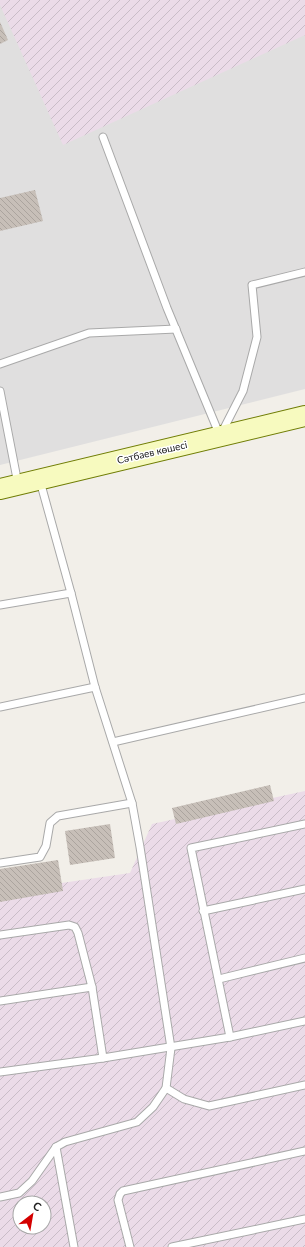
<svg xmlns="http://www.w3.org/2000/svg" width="305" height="1247" font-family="Lato,sans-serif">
<defs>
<pattern id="industrial-furrows" width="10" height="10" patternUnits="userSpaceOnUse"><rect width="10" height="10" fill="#ebdbe8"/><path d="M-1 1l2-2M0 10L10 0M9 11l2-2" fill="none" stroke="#c9bcc7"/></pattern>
<pattern id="building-back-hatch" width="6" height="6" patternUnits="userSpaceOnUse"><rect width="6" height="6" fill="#c7bfb8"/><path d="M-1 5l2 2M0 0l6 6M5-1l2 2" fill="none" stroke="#aba49e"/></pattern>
</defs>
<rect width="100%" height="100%" fill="#f2efe9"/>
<path fill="#e0dfdf" d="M0,0H305V389L0,465Z"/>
<g fill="url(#industrial-furrows)" fill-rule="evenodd">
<path d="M0,0H305V35L63,145L0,5Z"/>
<path d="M305,791V1247H0V892L130,873L152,824ZM20,1203H44V1227H20Z"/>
</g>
<g fill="url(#building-back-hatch)">
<path d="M0,22L8,40L0,44Z"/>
<path d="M35,190L43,221L0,231V198Z"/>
<path d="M270,785L274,801L176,824L172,808Z"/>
<path d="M110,824L115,858L70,865L65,831Z"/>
<path d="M58,860L63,891L0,902V869Z"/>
</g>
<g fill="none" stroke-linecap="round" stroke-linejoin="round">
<defs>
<g id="lane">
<path d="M103,137L167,308L220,436L243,391L257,337L252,285L305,272"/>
<path d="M0,364L89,333L176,329"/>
<path d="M0,391L18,484"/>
<path d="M0,605L71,593"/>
<path d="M0,707L95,687"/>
<path d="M113,742L305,698"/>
<path d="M0,863L40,857L46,846L50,823L58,816L132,803"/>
<path d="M203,911L305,889"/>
<path d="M0,935L69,925L75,927L78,933L92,987L103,1058L230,1037L305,1021"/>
<path d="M219,979L305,958"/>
<path d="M0,1001L92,987"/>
<path d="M230,1037L191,848L305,824"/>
<path d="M0,1072L103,1058"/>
<path d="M166,1088L184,1099L209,1106L305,1085"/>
<path d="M56,1147L74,1247"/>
<path d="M0,1197L19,1193L32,1181L56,1147L65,1142L137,1122L153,1107L166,1088L171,1048L140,847L132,803L95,687L71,593L40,481"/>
<path d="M130,1247L118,1200L120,1194L123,1191L305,1151"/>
<path d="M172,1247L305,1219"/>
</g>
<path id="secondary" d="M0,489L305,416"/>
</defs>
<use href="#lane" stroke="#a9a9a9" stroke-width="9"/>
<use href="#secondary" stroke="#707d05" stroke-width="22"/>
<use href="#lane" stroke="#fff" stroke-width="7"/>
<use href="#secondary" stroke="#f7fabf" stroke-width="20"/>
</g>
<g text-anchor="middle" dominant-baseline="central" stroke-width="3" stroke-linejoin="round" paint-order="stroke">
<g font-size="10" fill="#222" stroke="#fff">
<text transform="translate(152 452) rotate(-13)">Сәтбаев көшесі</text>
</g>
</g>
<g transform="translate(32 1215) rotate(31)"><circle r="19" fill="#ffffff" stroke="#a7a7a7"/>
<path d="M0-3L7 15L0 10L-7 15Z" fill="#d40000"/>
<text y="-6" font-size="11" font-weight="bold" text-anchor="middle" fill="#222222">С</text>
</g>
</svg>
